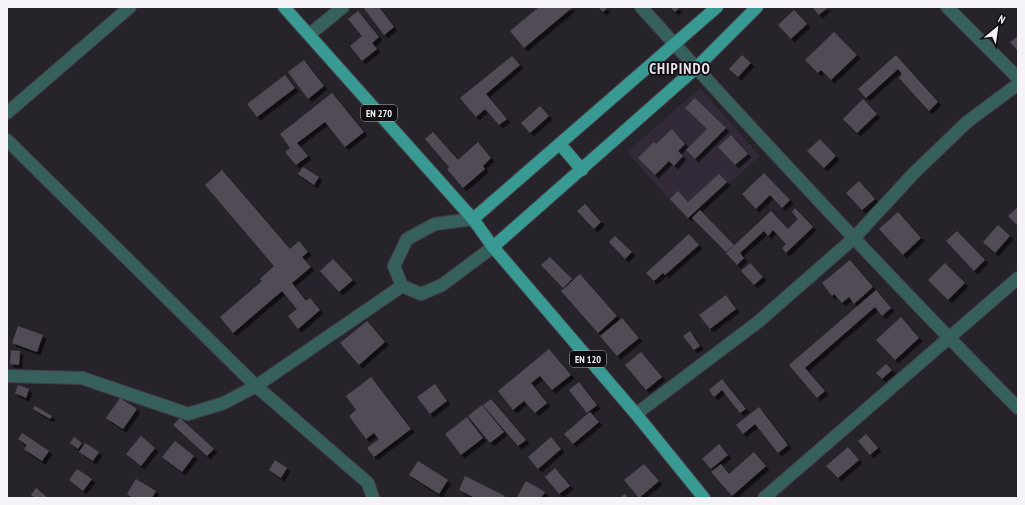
<svg xmlns="http://www.w3.org/2000/svg" width="1025" height="505" font-family="'PT Sans Narrow',sans-serif">
<defs>
<filter id="shadow"><feDropShadow dx="3.5" dy="3.5" stdDeviation="0" flood-color="#0009"/></filter>
</defs>
<rect width="100%" height="100%" fill="#27232a"/>
<path fill="#322a38" d="M700,88L760,156L688,220L627,152Z"/>
<g fill="#514c55" filter="url(#shadow)">
<path d="M363,7H379L394,27L384,35Z"/>
<path d="M539,7H573L524,48L510,31Z"/>
<path d="M598,7H608L603,12Z"/>
<path d="M670,7H680L675,12Z"/>
<path d="M812,7H828L819,15Z"/>
<path d="M794,10L807,24L791,39L778,25Z"/>
<path d="M358,11L379,37L372,43L377,49L362,61L350,46L362,36L348,19Z"/>
<path d="M834,32L857,55L831,80L821,70L818,73L805,60Z"/>
<path d="M1018,36V51L1010,42Z"/>
<path d="M742,55L751,63L738,77L729,69Z"/>
<path d="M896,55L938,102L929,111L899,78L902,74L898,69L866,98L858,89Z"/>
<path d="M512,56L520,65L486,94L507,119L499,125L485,109L476,117L460,98Z"/>
<path d="M304,60L324,86L308,99L288,72Z"/>
<path d="M285,75L295,88L257,117L247,104Z"/>
<path d="M332,93L364,132L345,147L325,122L297,143L308,156L296,165L285,152L290,148L280,134Z"/>
<path d="M695,98L726,128L695,159L686,150L707,129L685,108Z"/>
<path d="M863,99L877,114L857,133L843,119Z"/>
<path d="M540,106L549,116L530,133L521,123Z"/>
<path d="M672,129L685,144L678,151L683,156L674,166L669,161L655,175L638,158L654,142L656,144Z"/>
<path d="M433,132L458,160L478,142L491,158L483,166L485,169L463,188L447,169L449,167L425,139Z"/>
<path d="M731,135L748,154L735,165L718,147Z"/>
<path d="M820,139L836,156L824,168L807,151Z"/>
<path d="M303,167L319,177L314,185L298,174Z"/>
<path d="M222,170L290,249L299,241L308,252L302,257L311,267L292,283L306,301L310,298L320,310L298,329L288,316L297,309L282,291L233,333L220,317L262,281L260,279L274,266L205,185Z"/>
<path d="M764,173L790,200L782,208L770,195L756,209L742,194Z"/>
<path d="M719,174L727,182L688,218L670,199L678,191L688,202Z"/>
<path d="M859,181L875,199L862,210L846,193Z"/>
<path d="M585,204L601,222L594,229L577,211Z"/>
<path d="M1018,207V226L1008,216Z"/>
<path d="M795,208L813,227L786,253L782,248L786,244L773,230L768,236L764,231L740,253L744,258L737,265L726,253L771,211L788,229L798,219L792,212Z"/>
<path d="M700,210L734,245L726,252L692,218Z"/>
<path d="M898,212L921,238L903,255L879,229Z"/>
<path d="M998,225L1010,236L995,253L983,242Z"/>
<path d="M957,231L985,260L974,271L946,241Z"/>
<path d="M689,234L699,245L665,275L663,273L654,281L646,273Z"/>
<path d="M615,236L632,252L625,259L609,242Z"/>
<path d="M550,257L572,279L563,288L541,265Z"/>
<path d="M333,259L353,280L339,292L320,271Z"/>
<path d="M850,260L873,287L854,304L849,297L842,303L834,294L832,296L822,283Z"/>
<path d="M750,263L763,277L754,285L741,271Z"/>
<path d="M945,263L965,283L948,300L928,280Z"/>
<path d="M580,274L617,316L598,333L561,291Z"/>
<path d="M876,290L891,308L882,316L875,307L805,368L825,391L817,398L789,365Z"/>
<path d="M726,295L736,309L710,329L699,315Z"/>
<path d="M901,317L919,338L895,360L876,340Z"/>
<path d="M622,318L639,338L617,356L600,336Z"/>
<path d="M367,321L385,342L359,365L340,343Z"/>
<path d="M18,326L43,335L37,352L12,343Z"/>
<path d="M690,331L700,346L694,350L683,336Z"/>
<path d="M549,349L571,375L552,390L540,376L531,383L547,403L535,413L524,401L513,410L498,391Z"/>
<path d="M11,350L20,351L19,365L10,364Z"/>
<path d="M641,352L662,377L646,390L625,365Z"/>
<path d="M886,364L892,370L882,379L876,373Z"/>
<path d="M371,377L411,429L374,457L367,448L379,439L374,433L366,439L349,416L356,410L346,396Z"/>
<path d="M722,379L746,409L740,413L722,390L714,397L709,390Z"/>
<path d="M579,382L597,405L587,413L569,390Z"/>
<path d="M435,384L447,401L430,414L417,397Z"/>
<path d="M18,385L29,389L26,398L15,393Z"/>
<path d="M120,398L137,409L123,429L106,418Z"/>
<path d="M491,399L526,440L518,446L483,405Z"/>
<path d="M482,405L504,432L490,443L468,416Z"/>
<path d="M35,406L52,416L50,419L33,409Z"/>
<path d="M759,407L788,445L778,453L755,424L743,434L736,425Z"/>
<path d="M590,412L599,422L573,444L564,434Z"/>
<path d="M467,417L483,438L461,455L445,434Z"/>
<path d="M180,418L214,449L207,456L173,425Z"/>
<path d="M22,433L49,451L42,461L24,449L27,445L18,439Z"/>
<path d="M866,434L878,448L870,455L858,441Z"/>
<path d="M141,436L155,448L141,466L126,454Z"/>
<path d="M74,437L82,443L78,449L70,443Z"/>
<path d="M551,437L561,449L538,469L528,457Z"/>
<path d="M175,441L194,456L182,472L162,457Z"/>
<path d="M85,443L99,452L93,461L79,452Z"/>
<path d="M719,444L728,455L711,469L702,459Z"/>
<path d="M848,447L859,460L838,478L826,466Z"/>
<path d="M754,452L766,466L732,496L711,472L721,464L729,474Z"/>
<path d="M275,460L287,468L281,478L269,470Z"/>
<path d="M418,461L448,480L439,494L409,475Z"/>
<path d="M644,464L659,481L639,498L624,480Z"/>
<path d="M555,468L570,486L559,494L545,477Z"/>
<path d="M77,469L92,479L83,491L69,480Z"/>
<path d="M465,476L505,496L504,498H475L459,490Z"/>
<path d="M136,479L156,491L152,498H133L127,494Z"/>
<path d="M526,481L545,492L541,498L517,497Z"/>
<path d="M36,488L48,498H35L31,495Z"/>
<path d="M625,494L628,498H619Z"/>
</g>
<g fill="none" stroke-linecap="round" stroke-linejoin="round">
<defs>
<g id="minor">
<path d="M641,7C764,143 889,278 1018,408"/>
<path d="M947,7L1018,78"/>
<path d="M310,34L343,7"/>
<path d="M7,113L130,7"/>
<path d="M7,140L256,386L368,483L373,498"/>
<path d="M473,219L435,224L407,239L394,266L402,286L421,294L442,285L493,247"/>
<path d="M7,376L82,378L188,414L224,403L256,386L402,286"/>
<path d="M636,414L758,322L854,238L913,174L967,122L1018,84"/>
<path d="M764,498L1018,278"/>
</g>
<g id="major">
<path d="M284,7L473,219L493,247L636,414L704,498"/>
<path d="M560,144L582,170"/>
<path d="M473,219L717,7"/>
<path d="M493,247L696,68L757,7"/>
</g>
</defs>
<use href="#minor" stroke="#444047" stroke-width="14"/>
<use href="#major" stroke="#444047" stroke-width="14"/>
<use href="#minor" stroke="#35605b" stroke-width="12"/>
<use href="#major" stroke="#389a92" stroke-width="12"/>
</g>
<g text-anchor="middle" dominant-baseline="central" stroke-width="3.5" stroke-linejoin="round" paint-order="stroke">
<g fill="#0f0d10" stroke="#b0aeb2" stroke-width="1">
<rect x="361" y="105" width="36" height="16" rx="3"/>
<rect x="570" y="351" width="36" height="16" rx="3"/>
</g>
<g font-size="10" font-weight="bold" fill="#f5f3f8">
<text x="379" y="113">EN 270</text>
<text x="588" y="359">EN 120</text>
</g>
<g font-size="15" font-weight="bold" letter-spacing="1" fill="#e7e1ec" stroke="#0f0d10">
<text x="680" y="68">CHIPINDO</text>
</g>
</g>
<rect width="1025" height="505" fill="none" stroke="#f5f3f8" stroke-width="16"/>
<g transform="translate(997 28) rotate(29)" stroke="#0f0d10" stroke-width="3" paint-order="stroke">
<path d="M0-3L7 15L0 10L-7 15Z" fill="#f5f3f8"/>
<text y="-6" font-size="11" font-weight="bold" text-anchor="middle" fill="#f5f3f8">N</text>
</g>
</svg>
